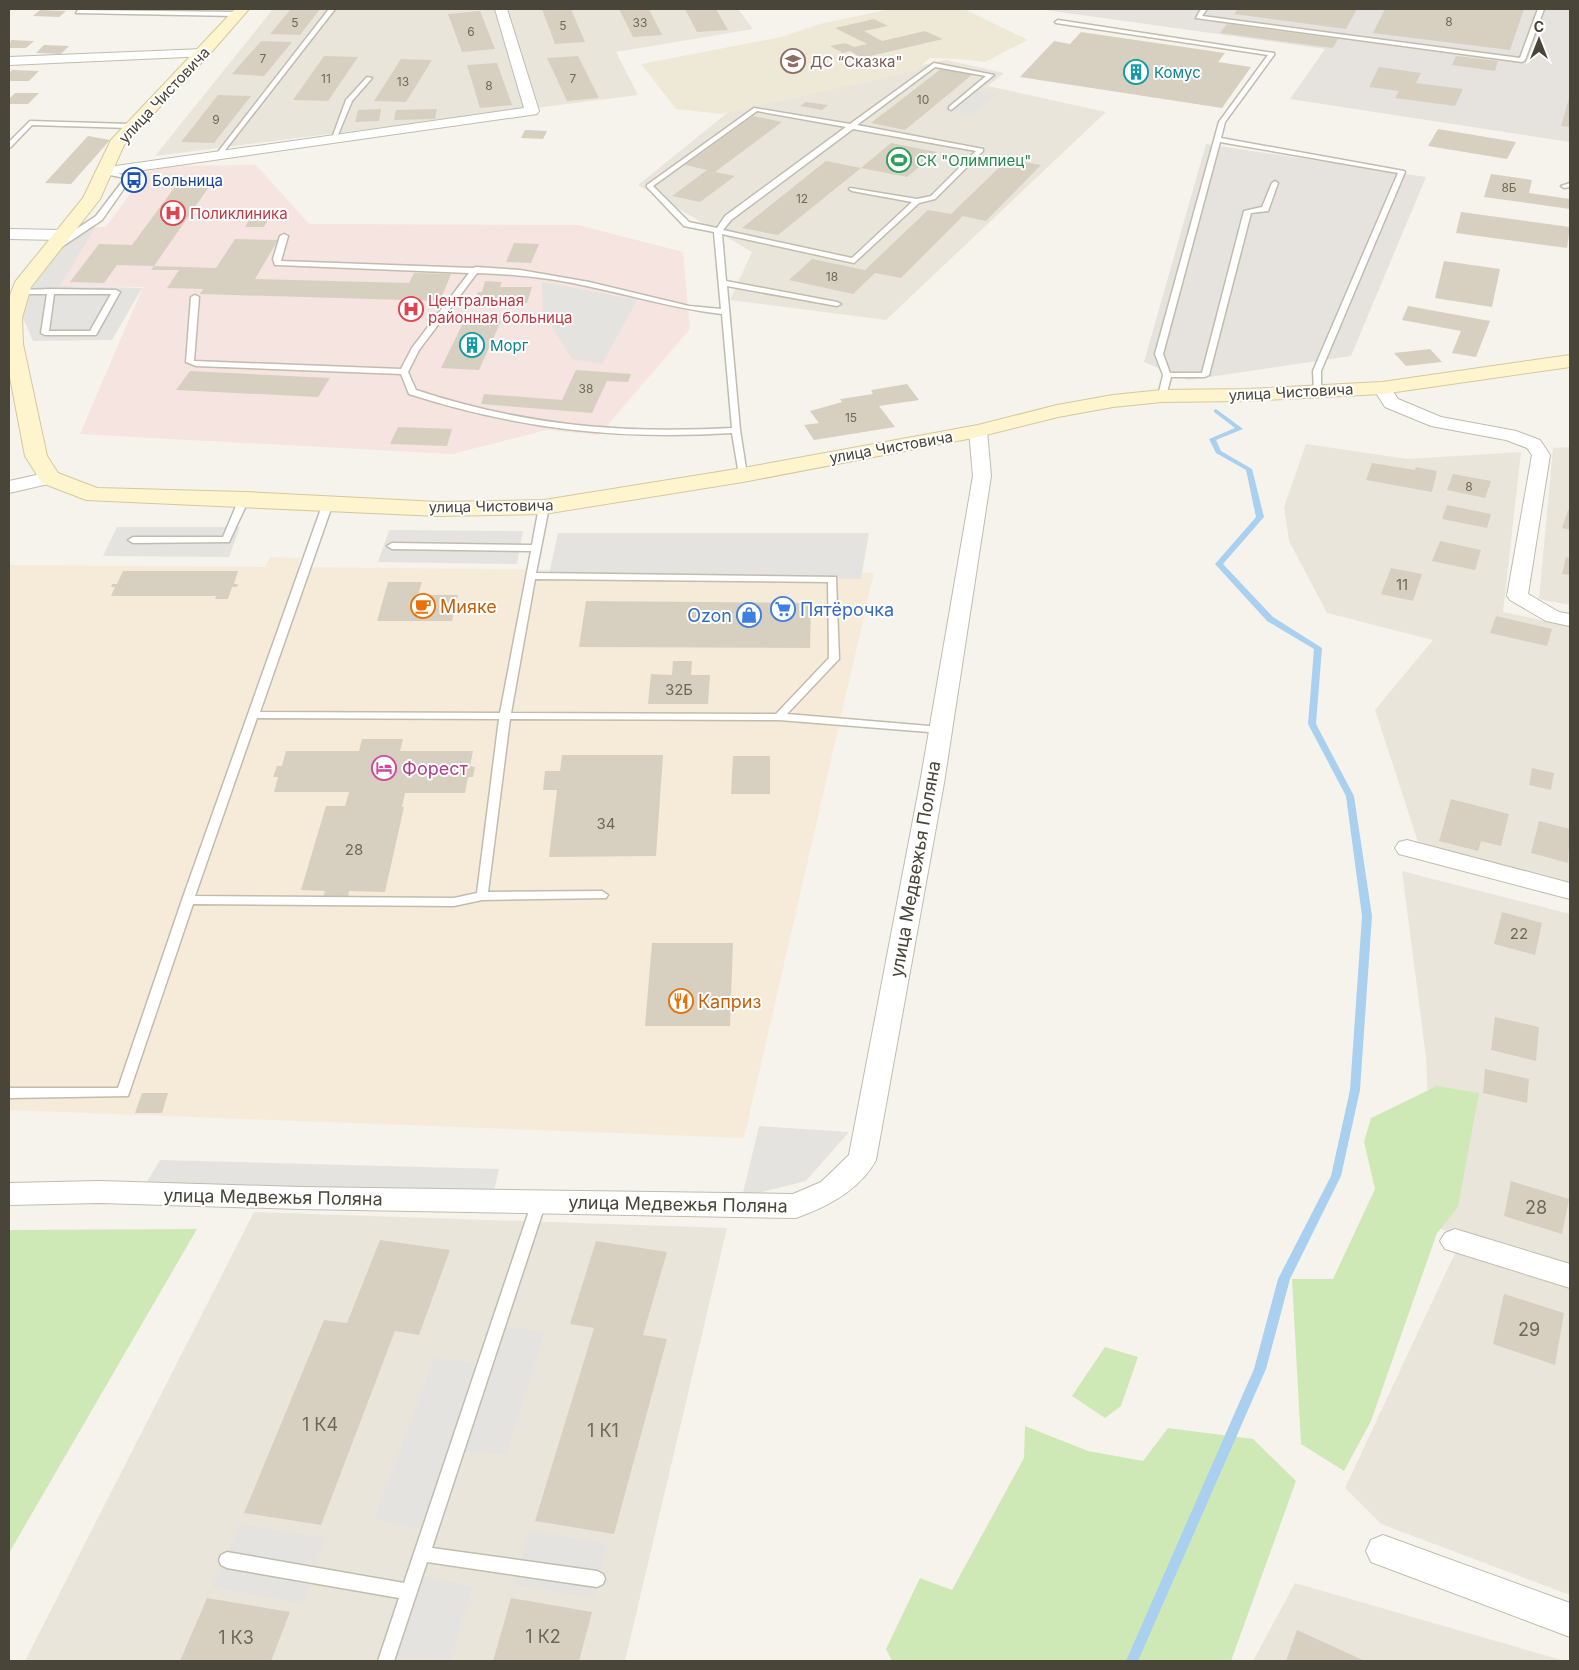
<svg xmlns="http://www.w3.org/2000/svg" width="1579" height="1670" font-family="Inter,sans-serif">
<rect width="100%" height="100%" fill="#f6f3ec"/>
<g fill="#eae5da">
<path d="M273,9H738L753,29L616,52L638,95L155,156Z"/>
<path d="M946,60L1004,73L988,86L1106,112L886,320L730,300L752,252L638,185L737,105Z"/>
<path d="M1306,444L1408,459L1521,452L1503,612L1570,626V884L1419,845L1375,710L1433,640L1327,613L1289,541L1284,507Z"/>
<path d="M1570,447V605L1539,599L1553,448Z"/>
<path d="M1402,871L1570,914V1267L1434,1227L1426,1057Z"/>
<path d="M254,1212L727,1228L625,1661H25Z"/>
<path d="M1455,1253L1570,1289V1595L1381,1524L1345,1488Z"/>
<path d="M1295,1583L1565,1661H1253Z"/>
</g>
<path fill="#f6ebd8" d="M270,557L300,558L298,567L874,573L744,1138L9,1110V565L265,567Z"/>
<g fill="#e6e2dd">
<path d="M1038,9H1570V142L1290,99L1325,49Z"/>
<path d="M1206,144L1426,177L1351,356L1188,380L1144,362Z"/>
</g>
<path fill="#eee9d6" d="M890,9H964L1028,40L985,62L961,59L930,58L915,71L721,114L676,109L641,64L781,37L820,24Z"/>
<path fill="#f5e4e0" d="M256,165L309,224L578,225L683,252L690,329L599,435L547,430L452,454L80,434L143,287L60,286L96,227H106L146,172L168,166Z"/>
<g fill="#cfe9b6">
<path d="M1437,1086L1479,1093L1458,1207L1437,1233L1371,1421L1344,1471L1301,1444L1292,1279H1333L1375,1189L1364,1142L1371,1118Z"/>
<path d="M197,1229L9,1553V1230Z"/>
<path d="M1105,1347L1138,1357L1121,1406L1105,1418L1072,1396Z"/>
<path d="M1025,1426L1088,1451L1143,1461L1168,1428L1253,1439L1296,1481L1231,1661H892L886,1649L920,1578L952,1590L1024,1458Z"/>
</g>
<g fill="#e5e3e0">
<path d="M967,89L996,95L971,116L943,110Z"/>
<path d="M76,226L96,227L60,286L142,288L112,340L33,341L22,316L32,286Z"/>
<path d="M542,282L637,300L602,364L572,359L543,312Z"/>
<path d="M117,527H240L229,557L103,556Z"/>
<path d="M389,530L523,531L517,564L378,562Z"/>
<path d="M558,533H869L861,579L549,574Z"/>
<path d="M759,1126L849,1132L806,1181L742,1197Z"/>
<path d="M160,1160L499,1169L493,1196L145,1185Z"/>
<path d="M498,1325L545,1332L506,1455L456,1450L430,1531L374,1519L434,1358L485,1364Z"/>
<path d="M240,1524L325,1538L303,1604L212,1587Z"/>
<path d="M530,1530L608,1544L593,1598L514,1585Z"/>
<path d="M415,1574L473,1587L450,1661H386Z"/>
</g>
<g fill="none" stroke-linecap="round" stroke-linejoin="round">
<path fill="#aad0f0" fill-rule="evenodd" d="M1216,409L1243,429L1216,440L1221,451L1252,469L1264,517L1223,564L1273,617L1322,648L1316,724L1354,796L1372,916L1360,1090L1341,1176L1290,1279L1266,1369L1138,1661H1126L1254,1369L1278,1279L1331,1176L1350,1090L1362,916L1346,796L1308,724L1314,649L1267,621L1215,564L1256,517L1246,470L1216,453L1209,439L1235,428L1214,412V410Z"/>
</g>
<g fill="#d7d0c1">
<path d="M291,9H320L300,35L270,34Z"/>
<path d="M542,9H571L585,42L555,44Z"/>
<path d="M619,9H649L662,35L633,37Z"/>
<path d="M685,9H716L728,30L697,32Z"/>
<path d="M1238,9H1357L1346,29L1234,14Z"/>
<path d="M1385,9H1524L1510,50L1373,33Z"/>
<path d="M40,10L66,11L59,17L33,16Z"/>
<path d="M480,11L495,49L462,52L448,14Z"/>
<path d="M874,19L888,26L864,31L882,41L925,31L943,39L862,58L850,51L843,53L830,46L845,43L854,47L867,44L835,28Z"/>
<path d="M1227,24L1338,39L1333,48L1220,33Z"/>
<path d="M1081,32L1225,53L1218,62L1251,67L1222,108L1020,77L1054,41L1070,44Z"/>
<path d="M11,40L34,41L26,48H9Z"/>
<path d="M261,41L292,42L264,76L232,74Z"/>
<path d="M44,45L69,46L61,54L36,53Z"/>
<path d="M324,56L358,57L328,101L293,100Z"/>
<path d="M578,56L599,98L567,101L547,58Z"/>
<path d="M1456,56L1498,61L1495,71L1452,65Z"/>
<path d="M401,59L432,60L406,102L374,101Z"/>
<path d="M497,63L512,105L480,108L467,65Z"/>
<path d="M1379,67L1421,73L1416,83L1463,89L1455,106L1395,98L1399,91L1369,87Z"/>
<path d="M941,69L973,74L905,130L871,123Z"/>
<path d="M12,70L39,71L29,81H9V73Z"/>
<path d="M15,93H39L28,104H9V99Z"/>
<path d="M218,95L251,96L214,143L181,142Z"/>
<path d="M1570,95V127L1561,126Z"/>
<path d="M806,102L828,105L822,110L800,106Z"/>
<path d="M381,109L379,121L355,122L358,110Z"/>
<path d="M437,109L435,119L394,120L396,110Z"/>
<path d="M753,116L782,122L715,172L735,176L700,202L672,196L707,170L685,165Z"/>
<path d="M1438,129L1516,142L1507,159L1428,146Z"/>
<path d="M525,130L547,131L543,139L521,138Z"/>
<path d="M88,136L110,140L71,184L45,183Z"/>
<path d="M891,143L937,152L907,177L861,168Z"/>
<path d="M1008,159L1041,165L986,221L963,216L901,278L875,273L853,294L789,280L812,259L865,270L928,210L951,214Z"/>
<path d="M826,161L861,168L778,235L742,228Z"/>
<path d="M1491,174L1532,180L1529,193L1570,199V209L1484,197Z"/>
<path d="M180,180L213,181L154,266L117,265L104,283L70,282L99,244L132,245Z"/>
<path d="M1461,212L1570,227L1567,248L1456,233Z"/>
<path d="M252,215L270,216L264,227H245Z"/>
<path d="M235,239L278,240L255,279L409,283L414,273L451,274L440,301L200,294L203,289L167,288L179,270H151L154,266L216,268Z"/>
<path d="M514,243L539,244L531,263L506,262Z"/>
<path d="M1444,261L1500,269L1492,307L1435,298Z"/>
<path d="M485,281L502,282L500,287H532L527,303H474L478,292H482Z"/>
<path d="M1408,306L1490,321L1476,357L1452,353L1461,331L1402,320Z"/>
<path d="M465,319L501,321L479,370L441,368Z"/>
<path d="M1430,349L1442,362L1406,366L1394,353Z"/>
<path d="M576,370L631,374L628,382L607,381L592,413L481,404L484,394L562,400Z"/>
<path d="M190,371L330,378L318,397L176,390Z"/>
<path d="M907,384L919,400L879,406L895,427L814,440L804,425L819,423L810,411L842,402L840,399L873,394L871,390Z"/>
<path d="M398,427L452,429L447,446L390,444Z"/>
<path d="M1372,463L1415,470L1416,467L1437,471L1432,492L1366,480Z"/>
<path d="M1453,474L1491,481L1485,498L1447,490Z"/>
<path d="M1447,505L1491,514L1487,528L1442,519Z"/>
<path d="M1568,510H1570V530L1562,528Z"/>
<path d="M1440,541L1481,550L1475,570L1432,561Z"/>
<path d="M1566,557L1570,558V575L1562,574Z"/>
<path d="M1391,568L1422,574L1413,601L1381,594Z"/>
<path d="M123,571H238L234,584H238L237,587H232L228,599H215L216,596H111L115,587H111L112,584H117Z"/>
<path d="M388,582H422L418,595H458L452,621H377Z"/>
<path d="M586,601L811,603L810,648L579,647Z"/>
<path d="M1496,616L1552,629L1547,646L1490,633Z"/>
<path d="M673,661H692L691,675H710L708,704H648L651,674L672,675Z"/>
<path d="M362,739H403L400,751H473L470,766L475,767L473,777H468L465,793H405L402,807H404L385,892L349,891L348,897H323L325,891L301,890L326,806H345L349,792H274L278,777H273L277,766H282L286,751H359Z"/>
<path d="M562,755H663L656,856L549,857L557,790H543L545,771H560Z"/>
<path d="M733,756H770V794H731Z"/>
<path d="M1532,768L1554,773L1551,790L1529,785Z"/>
<path d="M1451,799L1509,814L1501,846L1481,841L1478,851L1439,841Z"/>
<path d="M1539,821L1570,829L1568,863L1531,853Z"/>
<path d="M1502,912L1542,923L1535,955L1494,944Z"/>
<path d="M652,943H733L730,1026H645Z"/>
<path d="M1495,1017L1539,1027L1536,1061L1491,1050Z"/>
<path d="M1485,1069L1529,1079L1527,1103L1483,1093Z"/>
<path d="M142,1093H168L162,1113H135Z"/>
<path d="M1511,1181L1569,1199L1562,1234L1504,1216Z"/>
<path d="M380,1240L450,1250L419,1335L395,1331L321,1525L244,1513L324,1320L347,1323Z"/>
<path d="M596,1241L667,1252L643,1335L667,1339L614,1534L535,1521L594,1328L570,1324Z"/>
<path d="M1504,1294L1564,1313L1555,1365L1493,1344Z"/>
<path d="M207,1598L290,1612L271,1661H180Z"/>
<path d="M511,1598L592,1612L579,1661H493Z"/>
<path d="M1297,1630L1365,1661H1286Z"/>
</g>
<g fill="none" stroke-linecap="round" stroke-linejoin="round">
<defs>
<g id="lane">
<path d="M329,9H335L222,154H218V152Z"/>
<path d="M1201,9H1207L1202,16L1520,58L1538,9H1544L1525,60L1522,62L1196,18Z"/>
<path d="M78,10L237,12L240,14L237,16L76,13Z"/>
<path d="M1058,20L1274,53V55L1225,122L1221,138L1404,171L1405,172L1321,371V393H1318L1314,391L1313,371L1398,173L1220,142L1163,354L1170,373H1202L1244,211L1262,207L1272,183L1275,181L1278,183L1268,211L1251,213L1209,375L1205,377H1171L1166,396L1162,399L1159,398L1158,396L1163,375L1155,354L1219,122L1268,55L1056,23L1055,22Z"/>
<path d="M934,63L994,75L951,110L949,109V107L986,76L935,67L857,125L983,149V151L935,199L919,203L854,263L722,234L726,281L837,302L841,304L837,306L727,286L740,430L747,475L746,477L743,478L739,475L732,433C617,440 519,429 409,394L401,374L196,366L186,362L191,297L195,295L199,297L194,361L401,369L412,348L469,273L278,265H275L273,259L280,236L284,234L288,236L281,261L473,268L476,267L520,270L589,282L689,306L721,309L714,232L684,226L647,187V185L754,108L850,124ZM757,111L846,127L725,216L717,228L689,222L653,186ZM853,129L976,151L931,196L917,199L850,188L849,189L852,191L912,202L852,258L723,230L731,220ZM477,273C515,274 553,278 591,287C634,296 677,309 722,314L732,428C620,434 522,425 416,390L408,372L419,350Z"/>
<path d="M367,77L372,78L352,101L337,137L332,138L346,100Z"/>
<path d="M30,121L129,124L132,126L129,128L32,125L11,147L9,148V142Z"/>
<path d="M102,170L132,177L102,220L60,248H54V244L96,216L125,178L100,173V171Z"/>
<path d="M1570,183V187L1564,188L1561,186Z"/>
<path d="M51,289L116,290L120,292L96,335H45L41,333L47,294H20L16,292L20,290ZM54,294H111L90,331H49Z"/>
<path d="M244,496L249,499L229,542L133,543L128,540L133,537H223L239,499Z"/>
<path d="M328,500L333,503L260,712L500,713L531,551L392,549L387,546L392,543L532,545L539,507L544,504L549,507L536,573L836,577L839,659L787,714L941,727L946,730L941,733L779,720L510,719L488,892L602,891L608,895L606,898L482,900L454,906L193,904L128,1096L9,1098V1088H118L182,900L323,503ZM535,579L828,582L829,658L776,714L511,713ZM257,718L499,719L477,893L454,898L195,896Z"/>
<path d="M539,1197L544,1198L546,1202L432,1548L597,1571L603,1574L605,1579L603,1584L597,1587L427,1562L394,1661H378L399,1598L227,1568L221,1565L219,1560L221,1555L227,1552L404,1583L532,1202L534,1198Z"/>
</g>
<g id="street">
<path d="M495,9H507L539,111L537,114L102,176L95,172L102,168L524,108Z"/>
<path d="M203,49L208,50L209,53L208,56L9,65V57Z"/>
<path d="M9,229L61,230L69,235L61,240L9,239Z"/>
<path d="M1382,383L1388,384L1398,399L1441,417L1516,431L1540,440L1550,455L1528,594L1559,612L1570,614V626L1546,621L1510,600L1507,596L1532,455L1527,448L1506,440L1431,426L1385,407L1373,388L1376,384Z"/>
<path d="M978,426L984,427L987,431L991,476L944,783L876,1160C860,1190 827,1207 796,1218L300,1209L100,1203L9,1205V1183L100,1181L300,1187L793,1194L821,1182L849,1155L920,783L973,476L969,431L972,427Z"/>
<path d="M50,472L57,474L59,478L57,482L9,493V481Z"/>
<path d="M1407,840L1570,883V899L1399,854L1395,848L1399,842Z"/>
<path d="M1455,1229L1570,1264V1288L1445,1249L1440,1241L1445,1233Z"/>
<path d="M1383,1535L1570,1603V1637L1371,1562L1366,1551L1371,1540Z"/>
</g>
<path id="secondary" d="M235,9H249L208,56L124,145L100,199L31,287L22,318L23,344L47,456L58,473L97,488L244,492L438,502L544,500L743,468L978,425L1057,405L1113,395L1162,390L1246,389L1382,382L1570,355V367L1382,394L1246,401L1162,402L1113,407L1058,417L978,437L743,482L544,514L438,516L86,500L42,483L25,456L9,372V298L15,282L83,198L111,140Z"/>
</defs>
<use href="#lane" stroke="#c1bcae" stroke-width="3"/>
<use href="#street" stroke="#c1bcae" stroke-width="2"/>
<use href="#secondary" stroke="#d5c99c" stroke-width="2"/>
<use href="#lane" fill="#fff" fill-rule="evenodd"/>
<use href="#street" fill="#fff" fill-rule="evenodd"/>
<use href="#secondary" fill="#fef5ce" fill-rule="evenodd"/>
</g>
<defs>
<symbol id="school-ring" viewBox="-11 -11 22 22"><circle r="9.5" fill="#fff" stroke="#8d6e63" stroke-width="1.5"/><path d="M0-5L7-2L0 1L-7-2ZM-4 1L0 2.5L4 1V4Q0 6-4 4Z" fill="#8d6e63"/></symbol>
<symbol id="building-ring" viewBox="-11 -11 22 22"><circle r="9.5" fill="#fff" stroke="#0f9aa8" stroke-width="1.5"/><path d="M-4-6H4V6H1V3H-1V6H-4ZM-2.5-4.3h1.7v1.8h-1.7ZM.8-4.3h1.7v1.8H.8ZM-2.5-1h1.7V.8h-1.7ZM.8-1h1.7V.8H.8Z" fill="#0f9aa8"/></symbol>
<symbol id="stadium-ring" viewBox="-11 -11 22 22"><circle r="9.5" fill="#fff" stroke="#2e9e5b" stroke-width="1.5"/><path d="M0-5a6.5 5 0 1 0 0 10a6.5 5 0 1 0 0-10ZM-3.5-1.8h7v3.6h-7Z" fill="#2e9e5b"/></symbol>
<symbol id="bus-ring" viewBox="-11 -11 22 22"><circle r="9.5" fill="#fff" stroke="#1a4fb4" stroke-width="1.5"/><path d="M-5-6H5V4H4V6H2V4H-2V6H-4V4H-5ZM-3.5-4V0h7V-4ZM-3.5 1.2v1.5H-2V1.2ZM2 1.2v1.5H3.5V1.2Z" fill="#1a4fb4"/></symbol>
<symbol id="hospital-ring" viewBox="-11 -11 22 22"><circle r="9.5" fill="#fff" stroke="#e0444e" stroke-width="1.5"/><path d="M-5-5h3v3.5h4V-5h3V5h-3V1.5h-4V5h-3Z" fill="#e0444e"/></symbol>
<symbol id="cafe-ring" viewBox="-11 -11 22 22"><circle r="9.5" fill="#fff" stroke="#e8710a" stroke-width="1.5"/><path d="M-5.5-4.5H6V0H3Q3 3.5 0 3.5H-2.5Q-5.5 3.5-5.5 0ZM3-3.2v2h1.7v-2ZM-6 4.5H4V6H-6Z" fill="#e8710a"/></symbol>
<symbol id="supermarket-ring" viewBox="-11 -11 22 22"><circle r="9.5" fill="#fff" stroke="#3f7fe0" stroke-width="1.5"/><path d="M-6-5.5h2.5l.6 2H6L4.5 2H-2.5L-4.4-4H-6ZM-1.5 3.2a1.3 1.3 0 1 0 .1 0ZM3 3.2a1.3 1.3 0 1 0 .1 0Z" fill="#3f7fe0"/></symbol>
<symbol id="shop-ring" viewBox="-11 -11 22 22"><circle r="9.5" fill="#fff" stroke="#3f7fe0" stroke-width="1.5"/><path d="M-5-2.5h2.3a2.7 3.5 0 0 1 5.4 0H5L5.5 6h-11ZM-1.5-2.5h3a1.5 2.3 0 0 0-3 0Z" fill="#3f7fe0"/></symbol>
<symbol id="hotel-ring" viewBox="-11 -11 22 22"><circle r="9.5" fill="#fff" stroke="#d1479c" stroke-width="1.5"/><path d="M-6-4.5h1.5V1H6V5H4.5V3h-9V5H-6ZM-4 0a1.8 1.8 0 1 1 3.6 0ZM.5 0V-2.5h3Q6-2.5 6 0Z" fill="#d1479c"/></symbol>
<symbol id="restaurant-ring" viewBox="-11 -11 22 22"><circle r="9.5" fill="#fff" stroke="#e8710a" stroke-width="1.5"/><path d="M-5-6h1v4h1v-4h1v4h1v-4h1v5L-1.5 .5V6h-2V.5L-5-1ZM5-6V6H3V1.5H1.5Q1.5-4 5-6Z" fill="#e8710a"/></symbol>
</defs>
<g fill-rule="evenodd">
<use href="#school-ring" x="779" y="47" width="28" height="28"/>
<use href="#building-ring" x="1122" y="58" width="28" height="28"/>
<use href="#stadium-ring" x="885" y="146" width="28" height="28"/>
<use href="#bus-ring" x="120" y="166" width="28" height="28"/>
<use href="#hospital-ring" x="159" y="199" width="28" height="28"/>
<use href="#hospital-ring" x="397" y="295" width="28" height="28"/>
<use href="#building-ring" x="458" y="331" width="28" height="28"/>
<use href="#cafe-ring" x="409" y="592" width="28" height="28"/>
<use href="#supermarket-ring" x="769" y="595" width="28" height="28"/>
<use href="#shop-ring" x="735" y="601" width="28" height="28"/>
<use href="#hotel-ring" x="370" y="754" width="28" height="28"/>
<use href="#restaurant-ring" x="667" y="987" width="28" height="28"/>
</g>
<g text-anchor="middle" dominant-baseline="central" stroke-width="4" stroke-linejoin="round" paint-order="stroke">
<g font-size="12" fill="#6d685b">
<text x="1449" y="21">8</text>
<text x="295" y="22">5</text>
<text x="640" y="22">33</text>
<text x="563" y="25">5</text>
<text x="471" y="31">6</text>
<text x="263" y="58">7</text>
<text x="326" y="78">11</text>
<text x="573" y="78">7</text>
<text x="403" y="81">13</text>
<text x="489" y="85">8</text>
<text x="923" y="99">10</text>
<text x="216" y="119">9</text>
<text x="1509" y="187">8Б</text>
<text x="802" y="198">12</text>
<text x="832" y="276">18</text>
<text x="586" y="388">38</text>
<text x="851" y="417">15</text>
<text x="1469" y="486">8</text>
</g>
<g font-size="15" fill="#785e54" stroke="#fff" text-anchor="start">
<text x="810" y="61">ДС “Сказка"</text>
</g>
<g font-size="15" fill="#0d838f" stroke="#fff" text-anchor="start">
<text x="1154" y="72">Комус</text>
<text x="490" y="345">Морг</text>
</g>
<g font-size="15" fill="#4a4539" stroke="#fff">
<text transform="translate(164 95) rotate(-47)">улица Чистовича</text>
<text transform="translate(1291 392) rotate(-3)">улица Чистовича</text>
<text transform="translate(891 447) rotate(-10)">улица Чистовича</text>
<text transform="translate(491 506) rotate(-1)">улица Чистовича</text>
</g>
<g font-size="15" fill="#27864d" stroke="#fff" text-anchor="start">
<text x="916" y="160">СК "Олимпиец"</text>
</g>
<g font-size="15" fill="#164399" stroke="#fff" text-anchor="start">
<text x="152" y="180">Больница</text>
</g>
<g font-size="15" fill="#be3a42" stroke="#fff" text-anchor="start">
<text x="190" y="213">Поликлиника</text>
<text x="428" y="300">Центральная<tspan x="428" dy="17">районная больница</tspan></text>
</g>
<g font-size="15" fill="#6d685b">
<text x="1402" y="584">11</text>
<text x="679" y="689">32Б</text>
<text x="606" y="823">34</text>
<text x="354" y="849">28</text>
<text x="1519" y="933">22</text>
</g>
<g font-size="18" fill="#c56008" stroke="#fff" text-anchor="start">
<text x="440" y="606">Мияке</text>
<text x="698" y="1001">Каприз</text>
</g>
<g font-size="18" fill="#366cbe" stroke="#fff" text-anchor="start">
<text x="800" y="609">Пятёрочка</text>
<text x="732" y="615" text-anchor="end">Ozon</text>
</g>
<g font-size="18" fill="#b23c85" stroke="#fff" text-anchor="start">
<text x="402" y="768">Форест</text>
</g>
<g font-size="18" fill="#4a4539" stroke="#fff">
<text transform="translate(915 869) rotate(-80)">улица Медвежья Поляна</text>
<text transform="translate(273 1197) rotate(1)">улица Медвежья Поляна</text>
<text transform="translate(678 1204) rotate(1)">улица Медвежья Поляна</text>
</g>
<g font-size="18" fill="#6d685b">
<text x="1536" y="1207">28</text>
<text x="1529" y="1329">29</text>
<text x="320" y="1424">1 К4</text>
<text x="603" y="1430">1 К1</text>
<text x="543" y="1636">1 К2</text>
<text x="236" y="1637">1 К3</text>
</g>
</g>
<rect width="1579" height="1670" fill="none" stroke="#4a4539" stroke-width="20"/>
<g transform="translate(1539 40)" stroke="#ffffff" stroke-width="4" paint-order="stroke">
<path d="M0-4L9 19L0 12L-9 19Z" fill="#4a4539"/>
<text y="-8" font-size="14" font-weight="bold" text-anchor="middle" fill="#4a4539">С</text>
</g>
</svg>
